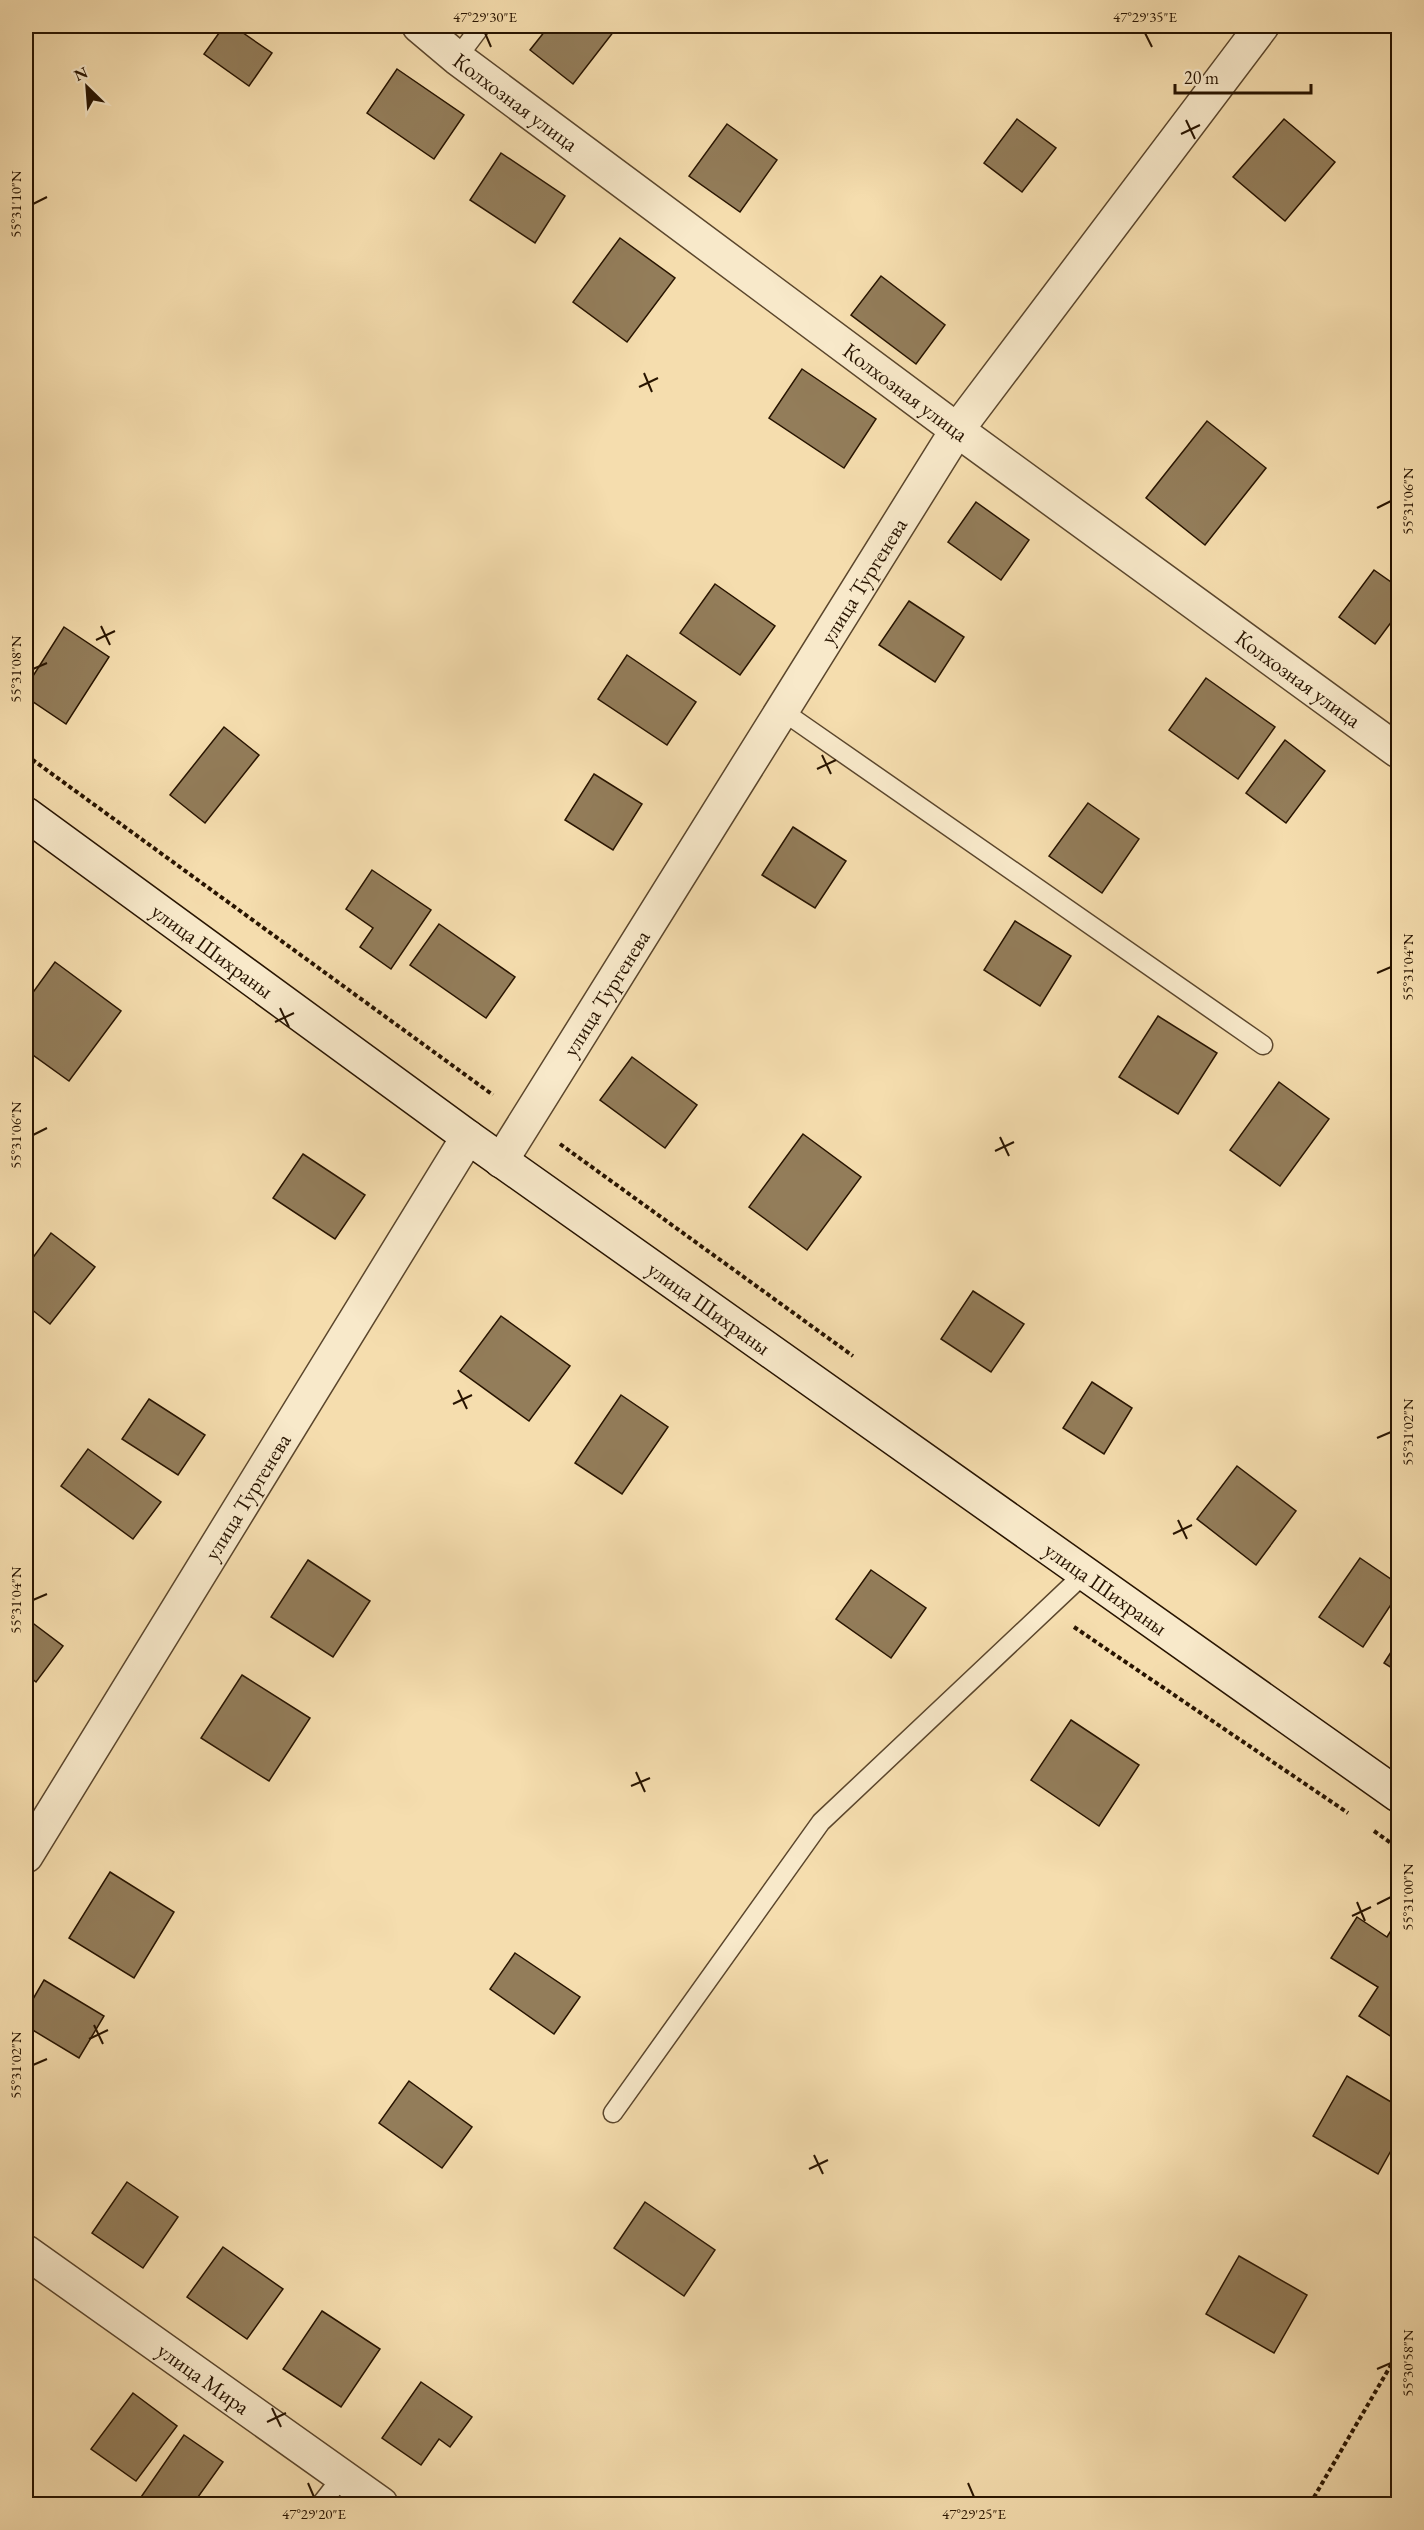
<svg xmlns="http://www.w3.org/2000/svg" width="1424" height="2530" font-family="'EB Garamond',serif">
<rect width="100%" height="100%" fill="#f5ddae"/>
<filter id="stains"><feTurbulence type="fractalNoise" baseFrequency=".00333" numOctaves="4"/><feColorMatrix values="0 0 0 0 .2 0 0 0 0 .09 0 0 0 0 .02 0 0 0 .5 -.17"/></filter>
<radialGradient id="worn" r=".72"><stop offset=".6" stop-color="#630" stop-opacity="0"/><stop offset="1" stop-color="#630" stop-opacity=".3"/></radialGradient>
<g fill="#937d5a" stroke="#281400" stroke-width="1.5">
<path d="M224,26H233L272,53L249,86L204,54Z"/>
<path d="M549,26H618L573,84L530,50Z"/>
<path d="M397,69L464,115L434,159L367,113Z"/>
<path d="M1017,119L1056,148L1022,192L984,163Z"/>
<path d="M1284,119L1335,162L1285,221L1233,177Z"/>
<path d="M727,124L777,160L740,212L689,176Z"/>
<path d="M501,153L565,196L535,243L470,200Z"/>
<path d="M620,238L675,278L627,342L573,302Z"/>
<path d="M881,276L945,325L916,364L851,315Z"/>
<path d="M802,369L876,419L844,468L769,418Z"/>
<path d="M1207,421L1266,468L1205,545L1146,498Z"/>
<path d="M976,502L1029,540L1001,580L948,542Z"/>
<path d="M1374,570L1398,587V613L1375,644L1339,617Z"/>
<path d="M715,584L775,626L740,675L680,633Z"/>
<path d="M909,601L964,637L935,682L879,645Z"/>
<path d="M64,627L109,657L66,724L26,697V687Z"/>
<path d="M627,655L696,702L667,745L598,699Z"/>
<path d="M1206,678L1275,727L1238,779L1169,730Z"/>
<path d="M224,727L259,755L205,823L170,795Z"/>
<path d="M1285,740L1325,771L1286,823L1246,793Z"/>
<path d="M594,774L642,804L613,850L565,820Z"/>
<path d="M1088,803L1139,839L1102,893L1049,856Z"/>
<path d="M793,827L846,861L815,908L762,875Z"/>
<path d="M372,870L431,910L391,969L360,947L373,928L346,909Z"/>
<path d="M1015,921L1071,956L1040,1006L984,970Z"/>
<path d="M439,924L515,977L486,1018L410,965Z"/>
<path d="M55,962L121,1011L69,1081L26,1050V1002Z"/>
<path d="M1158,1016L1217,1053L1178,1114L1119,1077Z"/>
<path d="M632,1057L697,1105L665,1148L600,1100Z"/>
<path d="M1279,1082L1329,1119L1280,1186L1230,1150Z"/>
<path d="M803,1134L861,1177L807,1250L749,1207Z"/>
<path d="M303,1154L365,1195L335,1239L273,1198Z"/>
<path d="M51,1233L95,1267L50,1324L26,1305V1267Z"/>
<path d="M973,1291L1024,1324L991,1372L941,1339Z"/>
<path d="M501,1316L570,1366L529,1421L460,1371Z"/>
<path d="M1092,1382L1132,1408L1104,1454L1063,1428Z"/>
<path d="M621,1395L668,1427L622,1494L575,1463Z"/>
<path d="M149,1399L205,1435L178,1475L122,1439Z"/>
<path d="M88,1449L161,1502L133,1539L61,1486Z"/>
<path d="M1237,1466L1296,1511L1256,1565L1197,1519Z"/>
<path d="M1360,1558L1398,1584V1594L1363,1647L1319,1617Z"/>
<path d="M308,1560L370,1601L333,1657L271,1617Z"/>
<path d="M871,1570L926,1608L891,1658L836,1619Z"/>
<path d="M26,1618L63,1646L36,1682L26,1674Z"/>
<path d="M1398,1641V1672L1384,1663Z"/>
<path d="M242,1675L310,1718L269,1781L201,1738Z"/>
<path d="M1071,1720L1139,1765L1099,1826L1031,1780Z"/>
<path d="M110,1872L174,1912L134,1978L69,1938Z"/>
<path d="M1357,1917L1387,1937L1398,1919V2041L1359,2016L1378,1987L1331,1958Z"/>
<path d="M515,1953L580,1997L554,2034L490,1989Z"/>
<path d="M44,1980L104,2016L79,2058L26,2026V2011Z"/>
<path d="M1347,2076L1398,2106V2138L1378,2174L1313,2136Z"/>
<path d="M409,2081L472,2127L442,2168L379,2123Z"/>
<path d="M127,2182L178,2217L143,2268L92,2233Z"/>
<path d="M645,2202L715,2250L684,2296L614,2248Z"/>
<path d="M223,2247L283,2289L247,2339L187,2297Z"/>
<path d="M1239,2256L1307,2295L1274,2353L1206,2314Z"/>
<path d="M322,2311L380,2349L341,2407L283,2369Z"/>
<path d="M421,2382L472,2417L450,2447L439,2439L421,2465L382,2438Z"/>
<path d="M133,2393L177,2426L136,2481L91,2449Z"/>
<path d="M184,2435L223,2462L193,2504H146L139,2500Z"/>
</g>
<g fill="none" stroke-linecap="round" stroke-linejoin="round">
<defs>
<g id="lane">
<path d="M457,58L481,26"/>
<path d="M781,710L1263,1045"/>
<path d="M613,2113L821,1822L1085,1573"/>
<path d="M321,2504L342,2477"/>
</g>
<g id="street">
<path id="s1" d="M419,26L457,58L957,430L1398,751"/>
<path id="s2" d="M501,1161L957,430L1262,26"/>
<path id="s3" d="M26,1856L468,1137"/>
<path id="s4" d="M26,2252L381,2504"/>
</g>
<g id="secondary">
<path id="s5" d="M26,814L468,1137L1398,1795"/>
</g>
</defs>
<use href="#lane" stroke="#5b462c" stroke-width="21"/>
<use href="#street" stroke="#5b462c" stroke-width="36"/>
<use href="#secondary" stroke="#281400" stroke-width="36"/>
<g stroke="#281400" stroke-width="4" stroke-dasharray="4.5 3" stroke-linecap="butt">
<path d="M26,755L493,1095"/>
<path d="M560,1144L853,1356"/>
<path d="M1074,1627L1348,1813"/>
<path d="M1374,1831L1398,1848"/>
<path d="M1310,2504L1398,2353"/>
</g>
<use href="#lane" stroke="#f8e9ca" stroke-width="18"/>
<use href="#street" stroke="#f8e9ca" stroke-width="33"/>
<use href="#secondary" stroke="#f8e9ca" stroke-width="33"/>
</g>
<path fill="none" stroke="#281400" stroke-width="2" d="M485,33L491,47M1145,33L1152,47M1186,120L1195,139M1181,134L1200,125M33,204L47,197M644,373L652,392M639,387L658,378M1377,508L1391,501M101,626L110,645M96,640L115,631M33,669L47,663M822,755L831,774M817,769L836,760M1377,973L1391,967M280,1008L289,1027M275,1022L294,1013M33,1135L47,1128M1000,1137L1009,1156M995,1151L1014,1142M458,1390L467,1409M453,1404L472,1395M1377,1438L1391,1432M1178,1520L1187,1539M1173,1534L1192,1525M33,1600L47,1594M636,1772L645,1792M631,1786L650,1778M1357,1902L1365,1921M1377,1904L1391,1897M1352,1916L1371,1907M94,2025L103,2044M89,2039L108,2030M33,2065L47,2059M814,2155L823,2174M809,2169L828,2160M1377,2369L1391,2363M272,2408L281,2427M267,2422L286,2413M308,2483L314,2497M968,2483L974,2497"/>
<g text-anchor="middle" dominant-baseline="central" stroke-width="4.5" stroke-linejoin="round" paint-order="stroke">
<g font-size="22" fill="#281400" stroke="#f8e9ca">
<text stroke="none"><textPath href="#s1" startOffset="123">Колхозная улица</textPath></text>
<text stroke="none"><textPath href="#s1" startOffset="609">Колхозная улица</textPath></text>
<text stroke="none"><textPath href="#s2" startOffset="684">улица Тургенева</textPath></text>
<text stroke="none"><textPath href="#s1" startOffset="1095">Колхозная улица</textPath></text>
<text stroke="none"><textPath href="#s5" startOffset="231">улица Шихраны</textPath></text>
<text stroke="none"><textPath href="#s2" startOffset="198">улица Тургенева</textPath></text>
<text stroke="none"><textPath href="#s5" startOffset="843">улица Шихраны</textPath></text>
<text stroke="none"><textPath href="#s3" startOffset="422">улица Тургенева</textPath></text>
<text stroke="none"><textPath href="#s5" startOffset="1329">улица Шихраны</textPath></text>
<text stroke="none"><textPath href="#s4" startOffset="218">улица Мира</textPath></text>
</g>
</g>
<rect width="1424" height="2530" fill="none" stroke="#f5ddae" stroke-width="66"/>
<g transform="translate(87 87) rotate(335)" stroke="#f8e9ca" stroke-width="4.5" paint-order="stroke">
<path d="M0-4.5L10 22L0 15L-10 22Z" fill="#281400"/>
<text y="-9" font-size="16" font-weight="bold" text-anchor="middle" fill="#281400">N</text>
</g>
<path d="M1175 84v9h136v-9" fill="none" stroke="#281400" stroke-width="3"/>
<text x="1184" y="84" font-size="18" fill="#281400" stroke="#f8e9ca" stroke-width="4.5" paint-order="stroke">20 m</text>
<rect x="33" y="33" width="1358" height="2464" fill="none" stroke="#281400" stroke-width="2"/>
<g font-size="15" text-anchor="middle" fill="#281400">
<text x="485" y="22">47°29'30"E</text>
<text x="1145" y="22">47°29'35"E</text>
<text transform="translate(16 204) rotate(-90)" y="5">55°31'10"N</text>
<text transform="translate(1408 501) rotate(-90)" y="5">55°31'06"N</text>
<text transform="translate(16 669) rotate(-90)" y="5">55°31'08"N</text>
<text transform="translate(1408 967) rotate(-90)" y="5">55°31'04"N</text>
<text transform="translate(16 1135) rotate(-90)" y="5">55°31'06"N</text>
<text transform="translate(1408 1432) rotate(-90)" y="5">55°31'02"N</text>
<text transform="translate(16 1600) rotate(-90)" y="5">55°31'04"N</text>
<text transform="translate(1408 1897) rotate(-90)" y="5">55°31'00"N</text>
<text transform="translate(16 2065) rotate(-90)" y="5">55°31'02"N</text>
<text transform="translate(1408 2363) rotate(-90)" y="5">55°30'58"N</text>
<text x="314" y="2519">47°29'20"E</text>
<text x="974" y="2519">47°29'25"E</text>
</g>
<rect width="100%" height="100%" filter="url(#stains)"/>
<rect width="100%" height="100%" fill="url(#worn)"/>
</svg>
